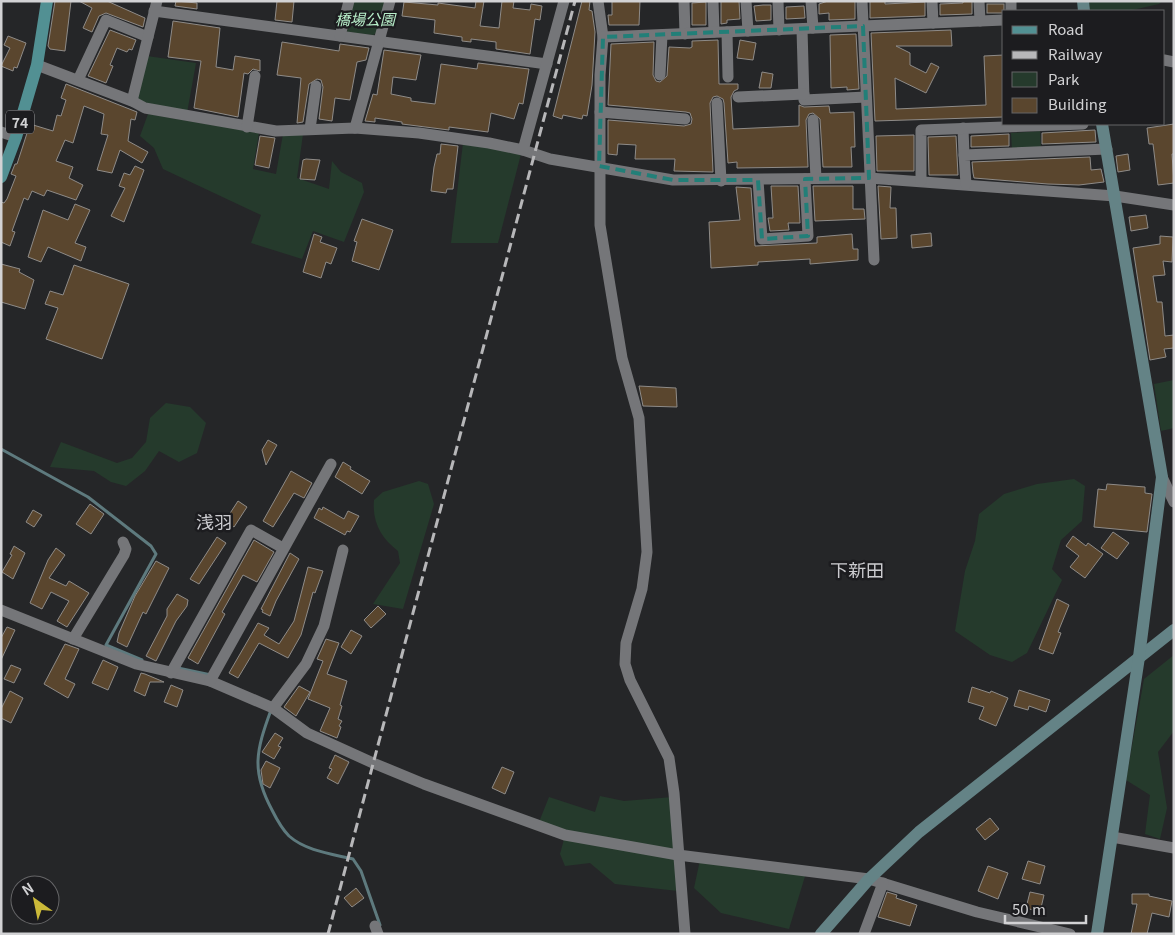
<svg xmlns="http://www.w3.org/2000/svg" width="1175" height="935" font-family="Georgia,'Noto Sans JP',serif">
<rect width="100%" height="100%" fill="#252628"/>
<g fill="#253a2c">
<path d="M353,1H385L377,33L373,35L347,32Z"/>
<path d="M1089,1H1162L1159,4L1128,11H1090Z"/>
<path d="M147,56L196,63L187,113L136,100Z"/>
<path d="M148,114L259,133L253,169L276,174L283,134H303L297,178L329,189L332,161L341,172L362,183L364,192L344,242L313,231L302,259L251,243L261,215L163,169L154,148L140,136Z"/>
<path d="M1040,131L1041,148L1012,150L1011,133Z"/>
<path d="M463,143L521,154L498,243H451Z"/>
<path d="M1174,380V428L1161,431L1154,384Z"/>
<path d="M166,403L190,407L206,423L197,453L179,462L159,451L145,471L126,486L111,482L94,471L50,467L61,442L117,463L132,458L146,442L150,418Z"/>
<path d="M1074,479L1085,486L1082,521L1061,540L1052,569L1062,580L1027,653L1012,662L990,655L955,631L965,571L975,541L979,514L1004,494L1037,484Z"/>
<path d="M419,481L428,484L434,504L403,609L373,604L400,563L398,551C381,538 372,522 374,500L383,492Z"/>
<path d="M1174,655V731L1158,752L1167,808L1160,839L1145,834L1150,795L1126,780L1144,679Z"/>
<path d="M600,796L624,801L673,797L678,891L615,884L590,863L565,866L560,854L566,832L539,822L549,797L595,812Z"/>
<path d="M700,860L806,873L789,929L721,913L694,888Z"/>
</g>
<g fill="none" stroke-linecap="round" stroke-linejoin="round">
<g stroke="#5e7a7e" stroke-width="3">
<path d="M1,449L88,497L151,546L156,554L106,645L142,660"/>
<path d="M178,668L211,675"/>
<path d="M271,710C256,751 251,771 272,810C276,818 282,829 289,836C306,851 332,854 353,859L361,871L380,925"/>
</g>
</g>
<g fill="#5a462e" stroke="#8e8b88">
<path d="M55,1H71L65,51L50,49L48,46Z"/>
<path d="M79,1H107L145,18L143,27L106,13L99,16L92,32L83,28L92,8Z"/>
<path d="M176,1L197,3V9L175,6Z"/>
<path d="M277,1H294L292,22L275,20Z"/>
<path d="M476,1H484L480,26L499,28L502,1H514L513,8L530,10L531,4L542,6L540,20L535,19L530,54L496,49V42L471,39V42L462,41V37L434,33L435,20L402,16L404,2L438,5V3L475,8Z"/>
<path d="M582,1H590L589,10L592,11L595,32L592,85L587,116L583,115L582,119L563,115L562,119L553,116Z"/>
<path d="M612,1H640L639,25H609L608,15H612Z"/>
<path d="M721,1H739L740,19L727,20V23L721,24Z"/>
<path d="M828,1H855V19L829,20V13L819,14V4Z"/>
<path d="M870,1H885V4L925,2V16L870,18Z"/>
<path d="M963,1H972V14L940,15V4L963,3Z"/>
<path d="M706,2V25H692V3Z"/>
<rect x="987" y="4" width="17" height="9"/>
<path d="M763,5H771V20L756,21L754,6Z"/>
<path d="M804,6L805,18L786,19V7Z"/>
<path d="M173,21L220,28L216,67L233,70L235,56L260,60V71L253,69L248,74L244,73L238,117L194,108L201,61L168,57Z"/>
<path d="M110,30L136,40L132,50L129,49L127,52L117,48L110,65L113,66L106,83L88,76Z"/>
<path d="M951,30L952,46H896L910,53V65L926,73L931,63L939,67L926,93L895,78L896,109L986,105L984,56L1004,55L1003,117L875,121L871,33Z"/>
<path d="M856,34L859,89L847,90V87L831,88L830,35Z"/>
<path d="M8,36L26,43L17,68L14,67L13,71L1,66L10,48L4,45Z"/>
<path d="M718,40L719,84H738V89L734,91L731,97L733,129L799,126V105L804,107L829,106L830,113L854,112L855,147H851L852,167H823L820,119L813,113L809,114L806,120L808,167L737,168V162L728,163L724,103L723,99L717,96L713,97L710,103L713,172L674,171L675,159H635L636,145L618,144L617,155L608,154V120L684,126L691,124L692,119L690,113L686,112L608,105L611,44L654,42L653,75L656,81L660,82L667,76L669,47L690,48L692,47V41Z"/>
<path d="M740,40L756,43L753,60L737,58Z"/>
<path d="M282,42L339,51L340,44L369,48L366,60L357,62L350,100L335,98L332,121L319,119L323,87L321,80L317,79L309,84L303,122L297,123L301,78L277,75Z"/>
<path d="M384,50L421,55L416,80L393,77L391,94L411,98V101L435,104L441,64L477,69L478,63L529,69L523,104L519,103L514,119L491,113L488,132L449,127V130L402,124V122L375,118V122L365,121L373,94L377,95Z"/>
<path d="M762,72L773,74L771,88H759Z"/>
<path d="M66,84L137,112L135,120L131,119L128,141L148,152L142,163L120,150L112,173L97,170L108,135L101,134L104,114L84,106L73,143L65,140L56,161L73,167L69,178L83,185L76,200L47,190L44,196L32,191L28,200L24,198L12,231L15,232L10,246L1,242V202L4,203L7,199L16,176L11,174L15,164H17L30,124L53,131L57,115L61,116L66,100L61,98Z"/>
<path d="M1174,124V154H1172L1174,183L1158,185L1153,144H1149L1147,128Z"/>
<path d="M1095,130L1096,142L1042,144V133Z"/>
<path d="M1009,134V146L971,147V136Z"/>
<path d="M914,135V171H877L876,136Z"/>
<path d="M260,136L275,138L269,168L255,165Z"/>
<path d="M956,136L958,175H929L928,137Z"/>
<path d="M441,144L458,146L453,189H447L446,193L431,191L434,167L437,154H440Z"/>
<path d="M1128,154L1130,170L1118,172L1116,156Z"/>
<path d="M1090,157L1091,170L1101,169L1104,182L1079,185L1048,184L974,178L973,173L972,162Z"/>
<path d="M306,159L320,160L315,180L300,179L303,160Z"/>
<path d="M135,166L144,170L124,222L111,216L125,188L119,186L124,173L130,175Z"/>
<path d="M771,186H798L800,223H788L789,230L770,231L768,218H773Z"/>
<path d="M813,186H853V209H864L865,219L815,221Z"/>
<path d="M878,186L891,187L890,208H896L897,238L881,239Z"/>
<path d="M736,187L751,188L755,246L817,243V237L852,234L853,249H858V260L810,264V259L758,262V265L711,268L709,222L740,220Z"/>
<path d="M75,204L90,210L75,243L86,247L81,261L48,247L41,262L28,257L43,210L68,220Z"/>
<path d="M1146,215L1148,228L1131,231L1129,217Z"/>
<path d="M362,219L393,230L379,270L352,261L357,242L354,241Z"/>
<path d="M931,233L932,246L912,248L911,235Z"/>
<path d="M314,234L322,237L320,242L337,248L331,264L326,262L321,278L303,272Z"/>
<path d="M1160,236L1173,237L1172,262L1163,261L1165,275L1153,276L1157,302H1162L1165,336L1174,335V348L1164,349L1166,357L1150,360L1133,248L1160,244Z"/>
<path d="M1,264L20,269L19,272L34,280L25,309L1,302Z"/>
<path d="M74,265L129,284L102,359L46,339L58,308L45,304L50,291L63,295Z"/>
<path d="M639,386L676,388L677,407L643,406Z"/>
<path d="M268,440L277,445L266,465L262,450Z"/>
<path d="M343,462L351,467L350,469L370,481L362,494L335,477Z"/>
<path d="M291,471L312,483L304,498L294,493L273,527L263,521Z"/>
<path d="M1107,484L1145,487V493L1152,494L1147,532L1094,527L1098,489L1106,490Z"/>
<path d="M238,501L247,507L234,527L225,521Z"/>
<path d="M90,504L104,514L91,534L76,524Z"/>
<path d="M323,507L344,519L348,511L359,516L350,532L347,531L345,535L314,518L319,508L322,510Z"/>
<path d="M33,510L42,515L34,527L26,522Z"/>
<path d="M1113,532L1129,543L1117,559L1101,548Z"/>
<path d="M1073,536L1086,546L1088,543L1103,554L1085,578L1070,567L1079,556L1066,546Z"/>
<path d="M217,537L226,543L199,584L190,579Z"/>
<path d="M254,540L274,552L257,582L243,575L222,612L225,614L198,664L188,658Z"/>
<path d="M14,546L25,553L13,579L2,572L12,555L10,554Z"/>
<path d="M56,548L65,555L49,578L66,586L69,581L89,593L67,627L57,621L69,601L51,592L42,609L30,603L48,560Z"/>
<path d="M290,553L299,559L276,601L270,616L262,612L263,610L261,609Z"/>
<path d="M156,561L169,568L146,614L143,612L127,647L117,642L119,633L135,596Z"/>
<path d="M308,567L323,571L315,593L313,592L301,635L288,658L259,643L238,678L229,673L258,623L269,628L264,635L279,644L294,621Z"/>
<path d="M177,594L188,600L187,606L176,621L156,661L146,656L167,616V609Z"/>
<path d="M1057,599L1069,605L1058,632L1061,633L1053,654L1039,649Z"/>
<path d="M378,606L386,614L371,628L364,620Z"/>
<path d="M7,627L15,630L1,660V638Z"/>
<path d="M351,630L362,636L351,654L341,647Z"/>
<path d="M326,639L339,643L327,674L347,681L340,705L342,706L338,719L342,721L339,726L341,727L337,738L320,731L330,708L308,699L323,661L317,659Z"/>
<path d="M65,644L79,649L65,679L75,684L68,698L44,684Z"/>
<path d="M103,660L118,667L108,690L92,683Z"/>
<path d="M11,665L21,669L14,683L4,679Z"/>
<path d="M141,673L145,674L164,682H150L145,696L134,691Z"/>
<path d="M171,685L183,690L177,707L164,702Z"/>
<path d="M299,686L310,692L296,716L284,707Z"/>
<path d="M972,687L990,693L991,691L1008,698L996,726L979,719L984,707L968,702Z"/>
<path d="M1019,690L1050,700L1046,712L1029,706L1028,710L1014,706Z"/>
<path d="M10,691L23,698L11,723L1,718V709Z"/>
<path d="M275,733L283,738L278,746L281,747L274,759L262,752Z"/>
<path d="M335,755L349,762L338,784L327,778L332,769L329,768Z"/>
<path d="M266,761L280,768L270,788L263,784L261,770Z"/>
<path d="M502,767L514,772L505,794L492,788Z"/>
<path d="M990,818L999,829L985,840L976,829Z"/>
<path d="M1028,861L1045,866L1040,884L1022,879Z"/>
<path d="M988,866L1008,873L998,899L978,891Z"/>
<path d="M356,888L364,898L352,907L344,898Z"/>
<path d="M887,892L897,895L896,898L917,905L910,926L878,917Z"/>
<path d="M1030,892L1044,895L1040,912L1026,908Z"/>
<path d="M1132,894H1149V896L1172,901L1169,917L1152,913L1147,934H1131L1137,904H1132Z"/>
</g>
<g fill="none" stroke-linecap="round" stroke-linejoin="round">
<g stroke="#757679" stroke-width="11">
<path d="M598,1L603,37L600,75V225L622,358L639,418L647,552L642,589L626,643L625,664L630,680L669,758L674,793L685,934"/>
<path d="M684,1L685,34"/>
<path d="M713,1L714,32"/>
<path d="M746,1L748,31"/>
<path d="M778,1L779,30"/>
<path d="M811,1L813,28"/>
<path d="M862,1L874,260"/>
<path d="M932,1L933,23"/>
<path d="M979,1L980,21"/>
<path d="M1011,1V11"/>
<path d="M154,11L547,64"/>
<path d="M802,29L804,100L866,97"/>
<path d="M727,32L728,77"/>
<path d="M340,36L349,1"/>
<path d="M603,37L1004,20"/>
<path d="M1164,60L1174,62"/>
<path d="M37,65L132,101L145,108L276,131L355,128L419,133L489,143L523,150L550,159L673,180L869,178L1115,196L1174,205"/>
<path d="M660,75L662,35"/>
<path d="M78,80L106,20L148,37"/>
<path d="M738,97L804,94"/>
<path d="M132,101L157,1"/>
<path d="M717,103L721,181"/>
<path d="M600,112L685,119"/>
<path d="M813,120L816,178"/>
<path d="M247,127L255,76"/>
<path d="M355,128L390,1"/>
<path d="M963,128L964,155"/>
<path d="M310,129L316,86"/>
<path d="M1,132L16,137"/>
<path d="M523,150L564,1"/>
<path d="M758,180L762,239L808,236L805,179"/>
<path d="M921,181V130L1083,124"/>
<path d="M966,184L964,155L1107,149"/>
<path d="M1162,477L1174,502"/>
<path d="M1,610L136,664L210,681L273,708L307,733L373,763L424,784L565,835L678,855L869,879L977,912L1070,934"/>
<path d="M73,639L124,555L126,549L123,542"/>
<path d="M171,673L251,530L283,548"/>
<path d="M210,681L331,464"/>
<path d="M273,708L306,664L324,626L343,550"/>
<path d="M1112,837L1174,848"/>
<path d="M375,926L378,934"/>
<path d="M864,934L883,883"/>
</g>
<g stroke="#648386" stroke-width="12">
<path d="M1083,1L1084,11"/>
<path d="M821,934L869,879L919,832L1174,630"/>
<path d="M1097,934L1139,657L1162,477L1102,124"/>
</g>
<path stroke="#529093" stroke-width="12" d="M1,177L16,137L37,65L47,1"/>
<path stroke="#b7b7b9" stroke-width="3" stroke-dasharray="10 5" stroke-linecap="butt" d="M328,934L575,1"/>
</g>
<path fill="none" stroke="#227f78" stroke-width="4" stroke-dasharray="10 6" stroke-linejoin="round" d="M863,26L869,178L805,179L808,236L762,239L758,180H673L599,166L603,37Z"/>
<g text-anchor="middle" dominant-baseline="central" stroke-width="5" stroke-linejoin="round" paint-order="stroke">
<rect fill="#1c1c1f" stroke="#9b9b9e" stroke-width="1" x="6" y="110.5" width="28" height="23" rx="4"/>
<g font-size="14" font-weight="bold" fill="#d2d2d4">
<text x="20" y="122">74</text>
</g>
<g font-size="15" font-style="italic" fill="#b9f0cb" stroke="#1c1c1f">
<text x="365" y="18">橋場公園</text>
</g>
<g font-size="18" fill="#cbcbcf" stroke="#1c1c1f">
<text x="214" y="521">浅羽</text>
<text x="857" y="569">下新田</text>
</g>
</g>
<rect width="1175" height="935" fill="none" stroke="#d2d2d4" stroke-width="5"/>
<rect x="1002" y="10" width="162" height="115" fill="#1c1c1f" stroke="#656567"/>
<rect x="1012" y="26" width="25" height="8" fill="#529093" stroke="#656567"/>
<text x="1048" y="35" font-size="15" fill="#d2d2d4">Road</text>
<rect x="1012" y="51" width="25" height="8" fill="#b7b7b9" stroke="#656567"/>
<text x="1048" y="60" font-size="15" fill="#d2d2d4">Railway</text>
<rect x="1012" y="72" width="25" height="15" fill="#253a2c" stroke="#656567"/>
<text x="1048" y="85" font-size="15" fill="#d2d2d4">Park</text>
<rect x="1012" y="98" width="25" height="15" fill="#5a462e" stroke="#656567"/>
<text x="1048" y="110" font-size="15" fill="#d2d2d4">Building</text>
<g transform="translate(35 900) rotate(327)"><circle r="24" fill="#1c1c1f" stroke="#656567"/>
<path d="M0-4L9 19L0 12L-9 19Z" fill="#cbb939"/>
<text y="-8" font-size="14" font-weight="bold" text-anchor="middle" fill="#d2d2d4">N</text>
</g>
<path d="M1005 915v8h81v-8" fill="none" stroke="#d2d2d4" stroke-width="2.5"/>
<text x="1012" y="915" font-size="15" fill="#d2d2d4" stroke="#1c1c1f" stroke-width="4" paint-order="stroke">50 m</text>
</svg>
